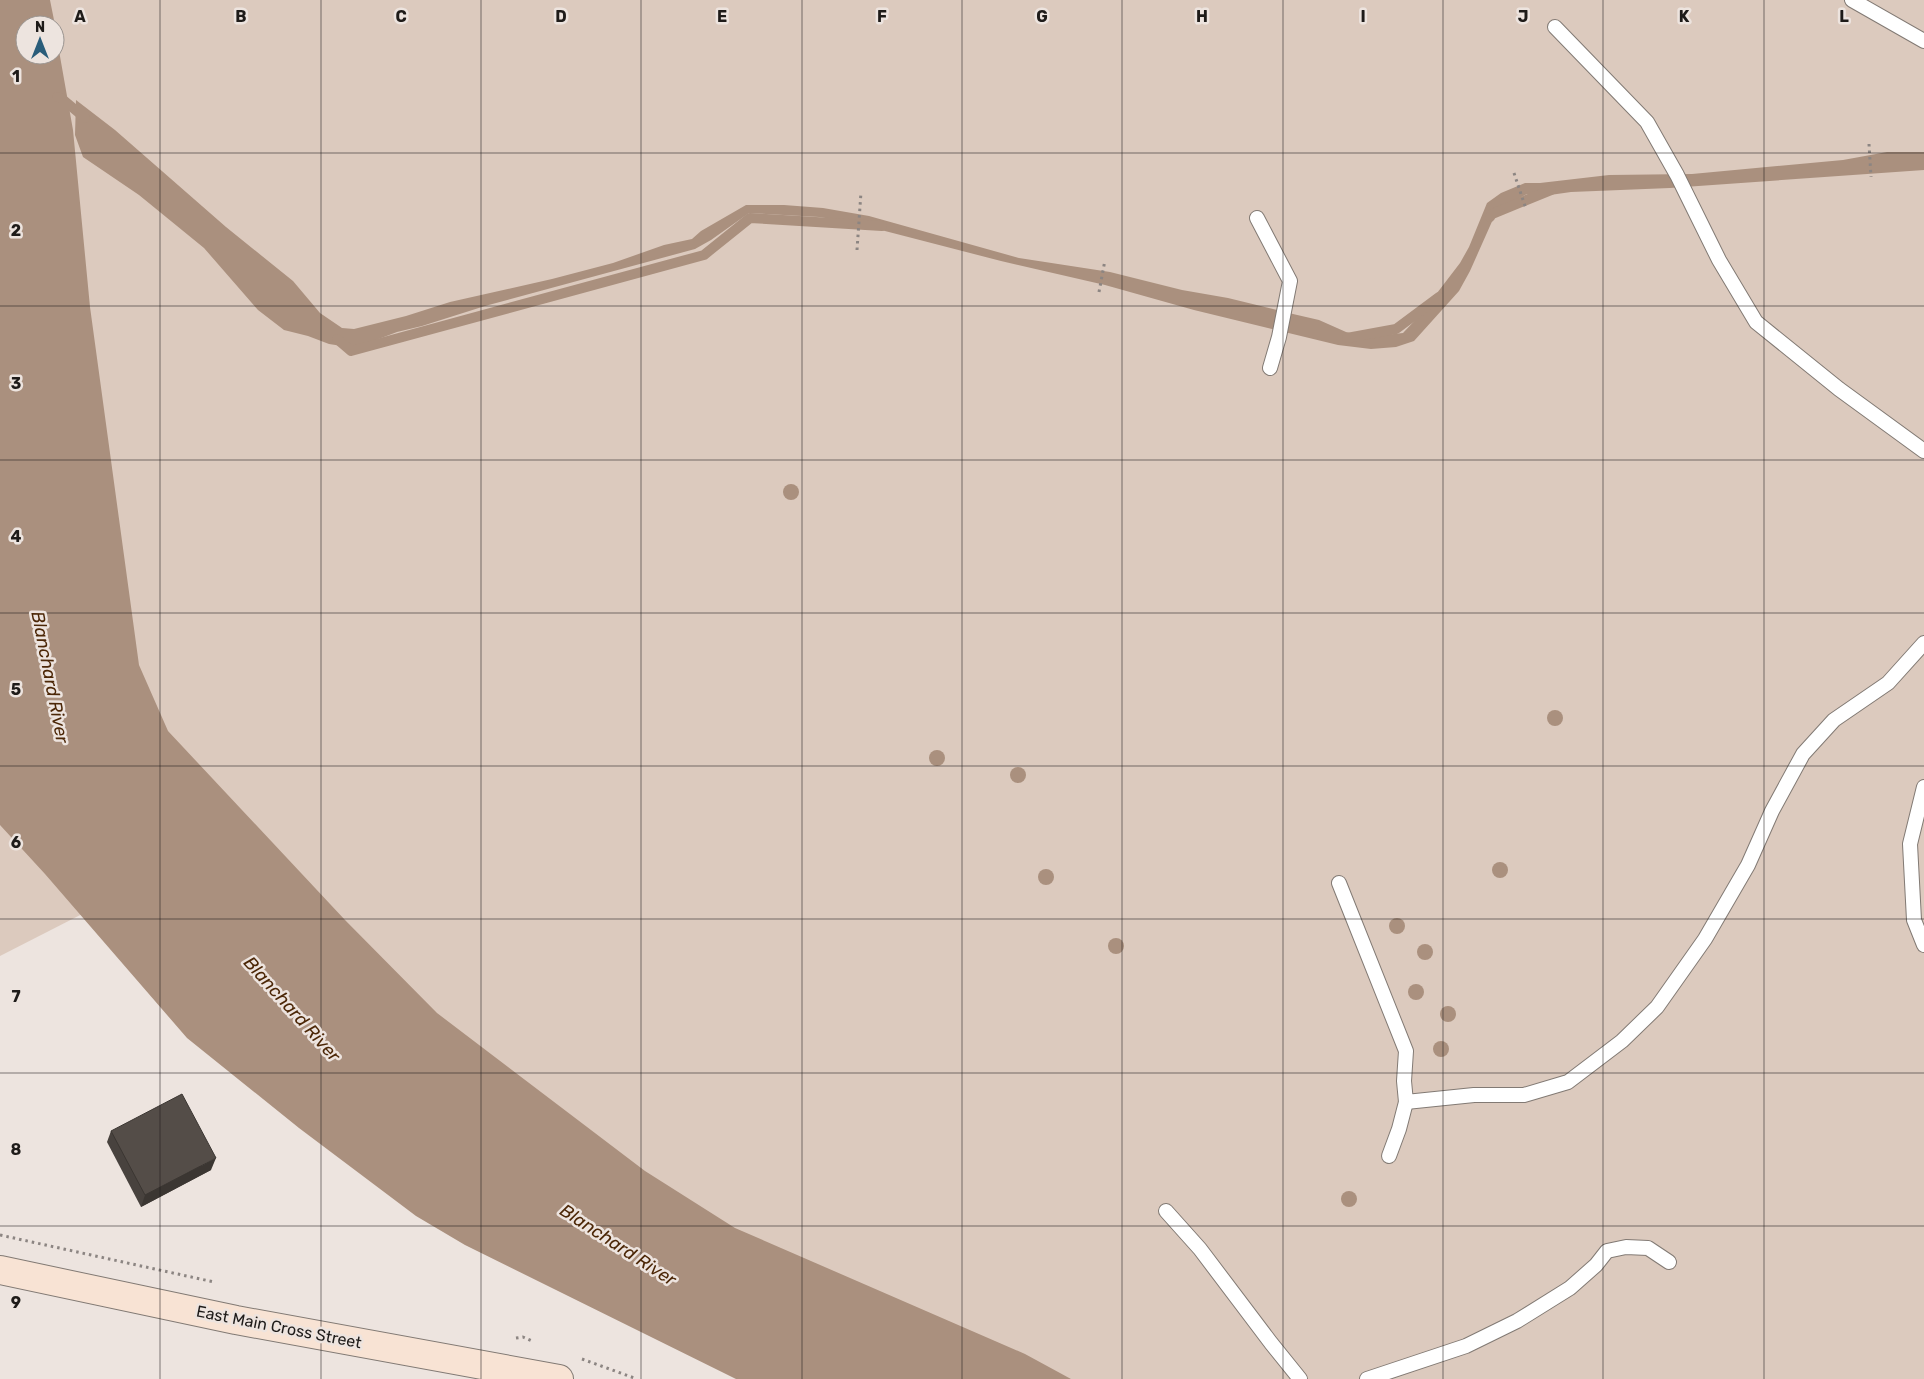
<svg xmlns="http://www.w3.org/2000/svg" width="1924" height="1379" font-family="Rubik,sans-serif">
<rect width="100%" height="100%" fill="#ede4df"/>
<g fill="#dccabe" fill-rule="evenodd">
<path d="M0,0H1924V1379H893L66,754ZM25,25H55V55H25Z"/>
<path d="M0,772L92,909L0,956Z"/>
</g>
<g fill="#aa907e">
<path d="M0,0H50L55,25H25V55H55V28L73,130L90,307L139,665L168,731L345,920L437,1013L645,1171L735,1228L1025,1354L1071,1379H736L465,1245L416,1216L299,1128L187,1038L45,874L0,825Z"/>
<path d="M76,100L115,130L226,227L293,281L320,313L342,328L354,329L406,316L450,302L552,279L613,263L664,245L692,239L701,231L746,205H784L823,208L869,216L1019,258L1110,272L1182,290L1228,298L1293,314L1319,320L1346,332L1367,337L1403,333L1421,314L1460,263L1469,247L1487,203L1501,193L1525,183H1540L1609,175L1692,174L1843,160L1887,152H1924V170L1670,188L1571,192L1550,195L1527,194L1501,208L1494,217L1470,271L1459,291L1414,341L1396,347L1371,349L1338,345L1194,310L1105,285L1001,261L885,231L864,224L819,217L749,213L711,240L695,249L485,306L422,326L397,332L355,348L329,344L308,336L284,330L258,310L204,248L139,195L83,157L75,135Z"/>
</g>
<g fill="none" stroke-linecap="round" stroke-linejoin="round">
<g stroke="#aa907e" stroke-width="10">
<path d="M57,97L61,98L85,118"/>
<path d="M1490,217L1492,214L1551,190"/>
<path d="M1347,338L1396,329L1439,297"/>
<path d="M337,339L351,351L704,255L750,218L882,226"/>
</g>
<defs>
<g id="lane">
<path d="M1852,0L1924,41"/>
<path d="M1555,27L1647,122L1677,175L1719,260L1756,322L1839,389L1924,451"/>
<path d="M1257,218L1290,281L1279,337L1270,368"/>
<path d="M1924,787L1910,844L1914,920L1924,945"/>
<path d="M1339,883L1406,1051L1404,1081L1406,1102L1474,1095H1524L1568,1082L1622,1041L1657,1007L1705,939L1748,865L1772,811L1803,754L1834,720L1888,683L1924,643"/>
<path d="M1389,1156L1399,1129L1406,1102"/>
<path d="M1166,1211L1200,1249L1271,1343L1300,1379"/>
<path d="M1367,1379L1466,1346L1517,1321L1570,1288L1596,1265L1607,1251L1626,1247L1648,1248L1669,1262"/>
</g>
<path id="secondary" d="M0,1270L236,1320L559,1379"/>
</defs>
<use href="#lane" stroke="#827a74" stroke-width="16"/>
<use href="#secondary" stroke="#827a74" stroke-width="30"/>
<g stroke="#8c8582" stroke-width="3" stroke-dasharray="2.5 4" stroke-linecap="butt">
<path d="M1869,144L1871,177"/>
<path d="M1514,173L1526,209"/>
<path d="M857,250L861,192"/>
<path d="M1099,292L1105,260"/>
<path d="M0,1235L214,1282"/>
<path d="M516,1338L523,1337L534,1342"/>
<path d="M582,1359L637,1379"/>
</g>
<use href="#lane" stroke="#fff" stroke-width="14"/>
<use href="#secondary" stroke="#f8e3d4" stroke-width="28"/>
</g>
<g fill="#aa907e">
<circle cx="791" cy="492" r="8"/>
<circle cx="1555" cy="718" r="8"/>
<circle cx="937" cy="758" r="8"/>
<circle cx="1018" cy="775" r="8"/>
<circle cx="1500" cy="870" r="8"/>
<circle cx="1046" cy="877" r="8"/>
<circle cx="1397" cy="926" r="8"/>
<circle cx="1116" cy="946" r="8"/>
<circle cx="1425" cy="952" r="8"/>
<circle cx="1416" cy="992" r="8"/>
<circle cx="1448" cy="1014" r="8"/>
<circle cx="1441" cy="1049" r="8"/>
<circle cx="1349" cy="1199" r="8"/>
</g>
<path fill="#48423e" d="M111,1131L211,1170L141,1207L107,1142Z"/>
<path fill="#3b3632" d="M216,1158L211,1170L141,1207L145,1195Z"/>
<path fill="#544d48" stroke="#3b3632" d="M182,1094L216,1158L145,1195L111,1131Z"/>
<path fill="none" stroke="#1e1b19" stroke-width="1" stroke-opacity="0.55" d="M160,0V1379M321,0V1379M481,0V1379M641,0V1379M802,0V1379M962,0V1379M1122,0V1379M1283,0V1379M1443,0V1379M1603,0V1379M1764,0V1379M0,153H1924M0,306H1924M0,460H1924M0,613H1924M0,766H1924M0,919H1924M0,1073H1924M0,1226H1924"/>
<g text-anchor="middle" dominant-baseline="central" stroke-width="5" stroke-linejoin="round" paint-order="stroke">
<g font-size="16" fill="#1e1b19" stroke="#ede4df">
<text transform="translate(279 1327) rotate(11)">East Main Cross Street</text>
</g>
<g font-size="18" font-style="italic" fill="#4c2707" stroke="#ede4df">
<text transform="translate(50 677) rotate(79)">Blanchard River</text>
<text transform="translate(292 1009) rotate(48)">Blanchard River</text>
<text transform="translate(618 1245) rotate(33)">Blanchard River</text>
</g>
</g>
<g font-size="16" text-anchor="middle" font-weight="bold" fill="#1e1b19" stroke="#ede4df" stroke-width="5" stroke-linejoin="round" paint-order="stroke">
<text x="80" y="22">A</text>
<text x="241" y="22">B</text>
<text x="401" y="22">C</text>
<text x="561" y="22">D</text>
<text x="722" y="22">E</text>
<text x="882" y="22">F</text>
<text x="1042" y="22">G</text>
<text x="1202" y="22">H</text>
<text x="1363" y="22">I</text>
<text x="1523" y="22">J</text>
<text x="1684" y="22">K</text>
<text x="1844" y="22">L</text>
<text x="16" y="82">1</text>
<text x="16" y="236">2</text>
<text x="16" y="389">3</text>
<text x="16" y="542">4</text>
<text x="16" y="695">5</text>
<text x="16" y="848">6</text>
<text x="16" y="1002">7</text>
<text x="16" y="1155">8</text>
<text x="16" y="1308">9</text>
</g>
<g transform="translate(40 40)"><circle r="24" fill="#ede4df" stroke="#9a9490"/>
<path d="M0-4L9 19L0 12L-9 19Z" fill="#2a5d7a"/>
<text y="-8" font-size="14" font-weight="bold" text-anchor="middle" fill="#1e1b19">N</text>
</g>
</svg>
